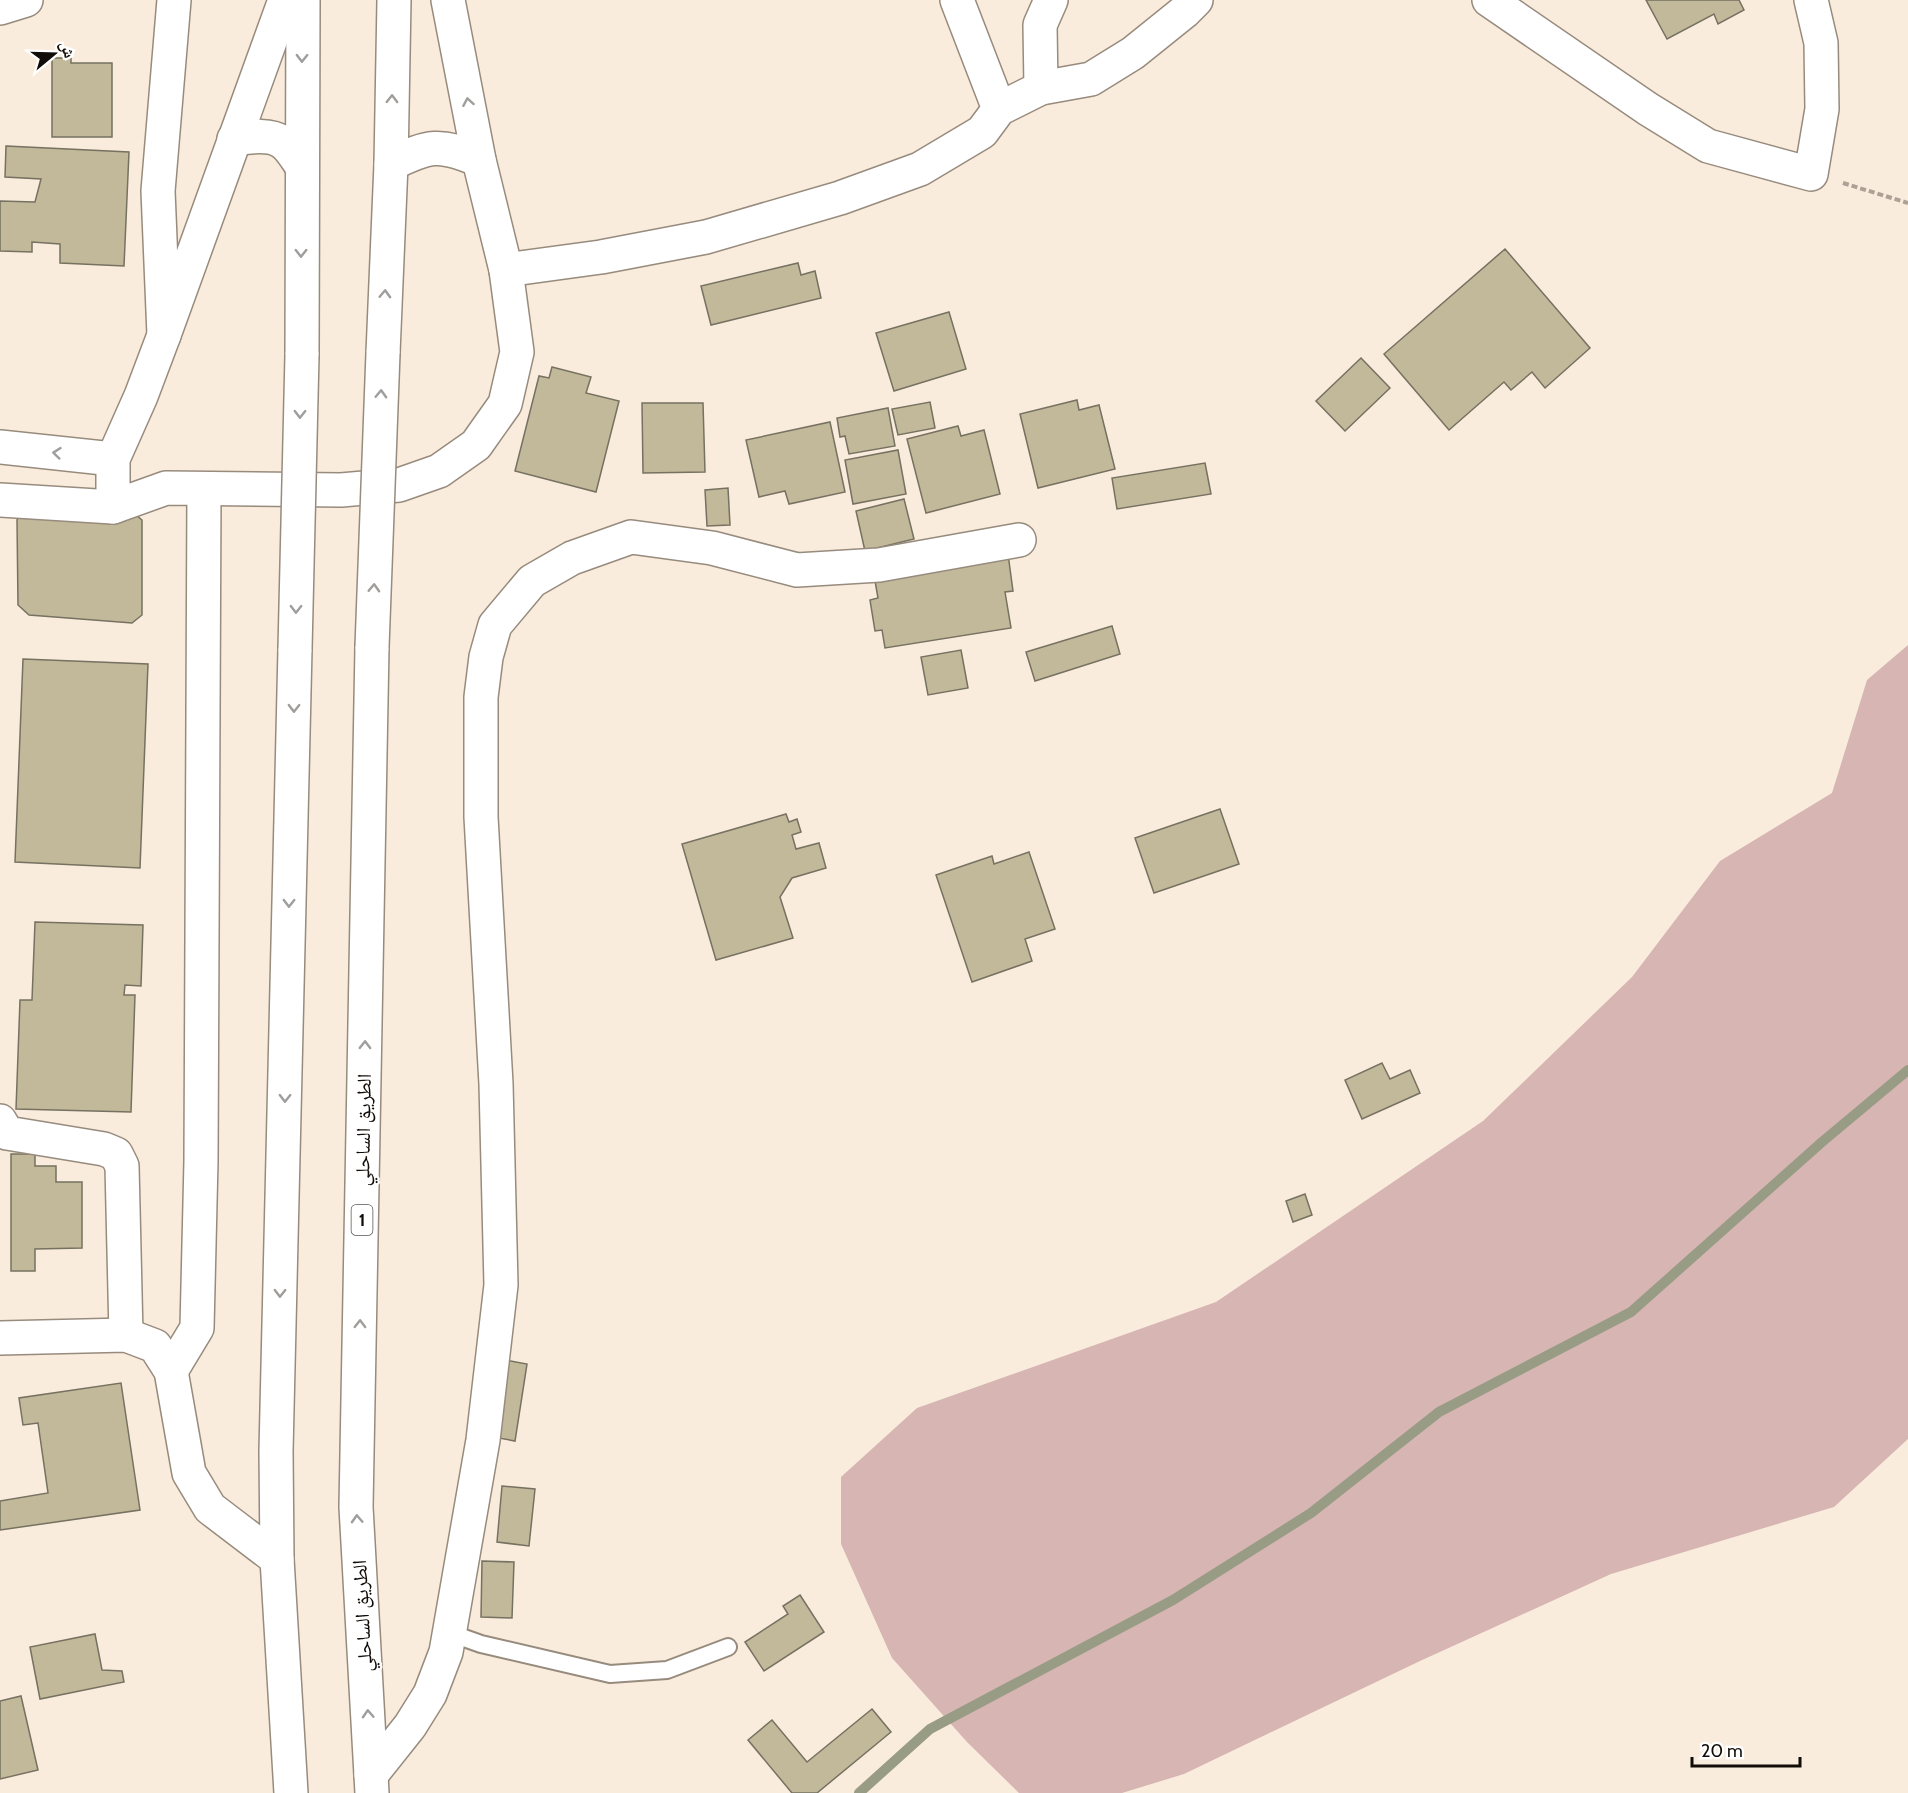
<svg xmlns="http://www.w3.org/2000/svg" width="1908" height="1793" font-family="Cabin,'Noto Naskh Arabic',sans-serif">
<rect width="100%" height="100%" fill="#faecdd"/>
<path fill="#d6b5b3" d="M1908,645V1439L1834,1507L1611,1574L1420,1661L1184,1774L1122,1793H1019L967,1742L892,1658L841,1544V1477L917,1408L1216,1302L1483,1121L1632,977L1720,861L1832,793L1867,680Z"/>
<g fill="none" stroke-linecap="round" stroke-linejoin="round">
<path stroke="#989c84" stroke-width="10" d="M859,1793L930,1729L1173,1600L1311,1513L1439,1412L1631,1312L1822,1142L1908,1070"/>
</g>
<g fill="#c2b99b" stroke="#767160" stroke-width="1.5">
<path d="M1646,0H1739L1744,10L1718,24L1714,14L1667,39Z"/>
<path d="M52,58H71V63H112V137H52Z"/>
<path d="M6,146L129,152L124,266L60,263V244L32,242V252L0,251V201L35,202L41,179L5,177Z"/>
<path d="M1505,249L1590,348L1545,388L1532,372L1511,390L1504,382L1449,430L1384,354Z"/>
<path d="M798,263L801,275L815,271L821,298L711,325L701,286Z"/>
<path d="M949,312L966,369L894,391L876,333Z"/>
<path d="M1361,358L1390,388L1345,431L1316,401Z"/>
<path d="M552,367L591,377L586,393L619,401L596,492L515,471L539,376L549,378Z"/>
<path d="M1077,400L1079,410L1099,405L1115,469L1038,488L1020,414Z"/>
<path d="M930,402L935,428L898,435L892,409Z"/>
<path d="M642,403H703L705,472L643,473Z"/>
<path d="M888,408L895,446L849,454L845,436L840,437L837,418Z"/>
<path d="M830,422L845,492L789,504L785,491L759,497L746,440Z"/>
<path d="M958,426L961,436L984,430L1000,494L926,513L907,439Z"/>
<path d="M898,450L906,494L853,504L845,460Z"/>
<path d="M1205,463L1211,494L1117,509L1112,478Z"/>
<path d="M728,488L730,525L707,526L705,490Z"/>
<path d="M904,499L914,539L865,551L856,511Z"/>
<path d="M24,507L130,510L142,520V615L132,623L29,615L18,605L17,520Z"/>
<path d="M1008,554L1013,591L1005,592L1011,628L885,648L882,630L875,631L870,600L878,598L874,575Z"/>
<path d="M1112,626L1120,654L1035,681L1026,652Z"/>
<path d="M961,650L968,688L928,695L921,657Z"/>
<path d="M23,659L148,664L140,868L15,862Z"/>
<path d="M1220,809L1239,864L1154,893L1135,838Z"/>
<path d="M786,814L789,822L797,819L801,832L792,835L796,849L819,843L826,868L792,878L780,897L793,938L716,960L682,844Z"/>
<path d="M1029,852L1055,929L1025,939L1032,961L972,982L936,875L992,856L994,864Z"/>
<path d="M35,922L143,925L141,986L125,985L124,995H135L131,1112L16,1109L20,1000H32Z"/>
<path d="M1382,1063L1390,1079L1410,1070L1420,1093L1362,1119L1345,1080Z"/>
<path d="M11,1154H35V1166H56V1182H82V1248L35,1249V1271H11Z"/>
<path d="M1305,1194L1312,1215L1293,1222L1286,1201Z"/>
<path d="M505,1360L527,1364L515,1441L493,1437Z"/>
<path d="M121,1383L140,1510L0,1530V1501L48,1493L38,1423L23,1425L19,1398Z"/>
<path d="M502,1486L535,1489L529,1546L497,1542Z"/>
<path d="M482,1561L514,1562L512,1618L481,1617Z"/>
<path d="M800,1595L824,1632L764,1671L745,1642L788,1614L783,1606Z"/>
<path d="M95,1634L102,1670L122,1671L124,1682L40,1699L30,1647Z"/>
<path d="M21,1696L38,1770L0,1779V1701Z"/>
<path d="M872,1709L891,1732L817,1793H792L748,1740L772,1720L807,1762Z"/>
</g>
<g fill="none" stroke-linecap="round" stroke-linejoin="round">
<defs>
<path id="lane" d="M450,1633L481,1644L610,1674L667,1670L728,1647"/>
<g id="street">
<path d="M957,0L999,109"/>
<path d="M1489,0L1648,109L1708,146L1811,174L1822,109L1821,43L1811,0"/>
<path d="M0,8L26,0"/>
<path d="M1041,88L1040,25L1051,0"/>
<path d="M506,270L601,257L706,237L840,198L920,169L982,132L999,109L1041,88L1091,79L1133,53L1184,12L1196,0"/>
<path d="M164,335L158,191L174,0"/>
<path d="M0,1121L7,1133L104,1149L116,1154L122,1166L126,1335"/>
<path d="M0,1338L126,1335L155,1346L171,1371L189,1473L210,1508L277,1559"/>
<path d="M171,1371L197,1328L201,1161L204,489"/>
<path d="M371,1775L410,1726L430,1694L446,1652L483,1440L501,1285L496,1084L481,817V697L486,657L495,625L532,581L572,558L631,537L712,548L797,570L879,565L1019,540"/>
</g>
<g id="secondary">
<path d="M0,447L113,459"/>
<path d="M0,500L113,507"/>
</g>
<g id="highway">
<path d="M285,0L164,335L141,396L113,459V507L166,488L341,490L399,485L439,471L476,445L505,404L517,352L506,270L479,160L448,0"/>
<path d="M234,139C249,137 269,133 282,142C290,147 296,158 301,165"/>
<path d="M391,164C429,145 440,143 479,160"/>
<path d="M383,353L391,164L394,0"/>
<path d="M302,355L303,0"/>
<path d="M372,647L356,1507L372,1793"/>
<path d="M291,1793L277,1559L276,1451L295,649"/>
</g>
</defs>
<use href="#lane" stroke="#978b7d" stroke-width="20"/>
<use href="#street" stroke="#978b7d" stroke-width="36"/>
<use href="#secondary" stroke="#978b7d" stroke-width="36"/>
<use href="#highway" stroke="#978b7d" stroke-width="36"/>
<path stroke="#aca195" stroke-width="4" stroke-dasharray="6 3" stroke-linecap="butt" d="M1843,183L1908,203"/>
<use href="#lane" stroke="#fff" stroke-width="16"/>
<use href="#street" stroke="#fff" stroke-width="33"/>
<use href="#secondary" stroke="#fff" stroke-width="33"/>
<use href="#highway" stroke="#fff" stroke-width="33"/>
<defs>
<g id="highway-bridge">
<path d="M372,647L383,353"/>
<path d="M295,649L302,355"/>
</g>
</defs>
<use href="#highway-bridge" stroke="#978b7d" stroke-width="36" stroke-linecap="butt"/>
<use href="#highway-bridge" stroke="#fff" stroke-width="33"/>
</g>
<defs><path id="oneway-chevron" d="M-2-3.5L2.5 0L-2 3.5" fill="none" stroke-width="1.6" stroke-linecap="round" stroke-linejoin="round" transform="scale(1.5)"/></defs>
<g stroke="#a09e9c">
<use href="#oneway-chevron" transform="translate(302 58) rotate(91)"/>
<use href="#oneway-chevron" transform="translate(392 99) rotate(-89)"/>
<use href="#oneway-chevron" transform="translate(468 102) rotate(-100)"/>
<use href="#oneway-chevron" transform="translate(301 253) rotate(90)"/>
<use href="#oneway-chevron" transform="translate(385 294) rotate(-88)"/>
<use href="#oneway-chevron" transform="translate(381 394) rotate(-88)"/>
<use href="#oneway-chevron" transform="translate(300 414) rotate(91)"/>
<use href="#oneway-chevron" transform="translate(57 453) rotate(-174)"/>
<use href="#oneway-chevron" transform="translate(374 588) rotate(-88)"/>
<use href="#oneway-chevron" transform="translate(296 609) rotate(91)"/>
<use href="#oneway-chevron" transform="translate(294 708) rotate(91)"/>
<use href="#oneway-chevron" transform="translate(289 903) rotate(91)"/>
<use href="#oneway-chevron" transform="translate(365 1045) rotate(-89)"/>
<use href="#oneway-chevron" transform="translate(285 1098) rotate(91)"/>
<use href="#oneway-chevron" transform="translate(280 1293) rotate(91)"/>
<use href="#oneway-chevron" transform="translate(360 1324) rotate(-89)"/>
<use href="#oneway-chevron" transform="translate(357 1519) rotate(-93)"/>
<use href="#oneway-chevron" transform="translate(368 1714) rotate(-93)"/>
</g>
<g text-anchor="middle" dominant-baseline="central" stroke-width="4.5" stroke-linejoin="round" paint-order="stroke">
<rect fill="#fff" stroke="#585551" stroke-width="1.5" x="351.5" y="1205" width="21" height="30" rx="4.5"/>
<g font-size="18" font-weight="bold" fill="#110c07">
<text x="362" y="1220">1</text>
</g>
<g font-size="20" fill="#110c07" stroke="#fff">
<text transform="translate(363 1130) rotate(-89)">الطريق الساحلي</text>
<text transform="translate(362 1616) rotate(-93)">الطريق الساحلي</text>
</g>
</g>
<g transform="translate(54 54) rotate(71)" stroke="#ffffff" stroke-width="4.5" paint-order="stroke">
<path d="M0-4.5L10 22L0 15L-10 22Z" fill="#110c07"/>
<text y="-9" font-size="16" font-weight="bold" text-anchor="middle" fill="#110c07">ش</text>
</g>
<path d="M1692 1757v9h108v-9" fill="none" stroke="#110c07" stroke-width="3"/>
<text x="1701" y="1757" font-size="18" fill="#110c07" stroke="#ffffff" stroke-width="4.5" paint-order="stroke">20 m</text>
</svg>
